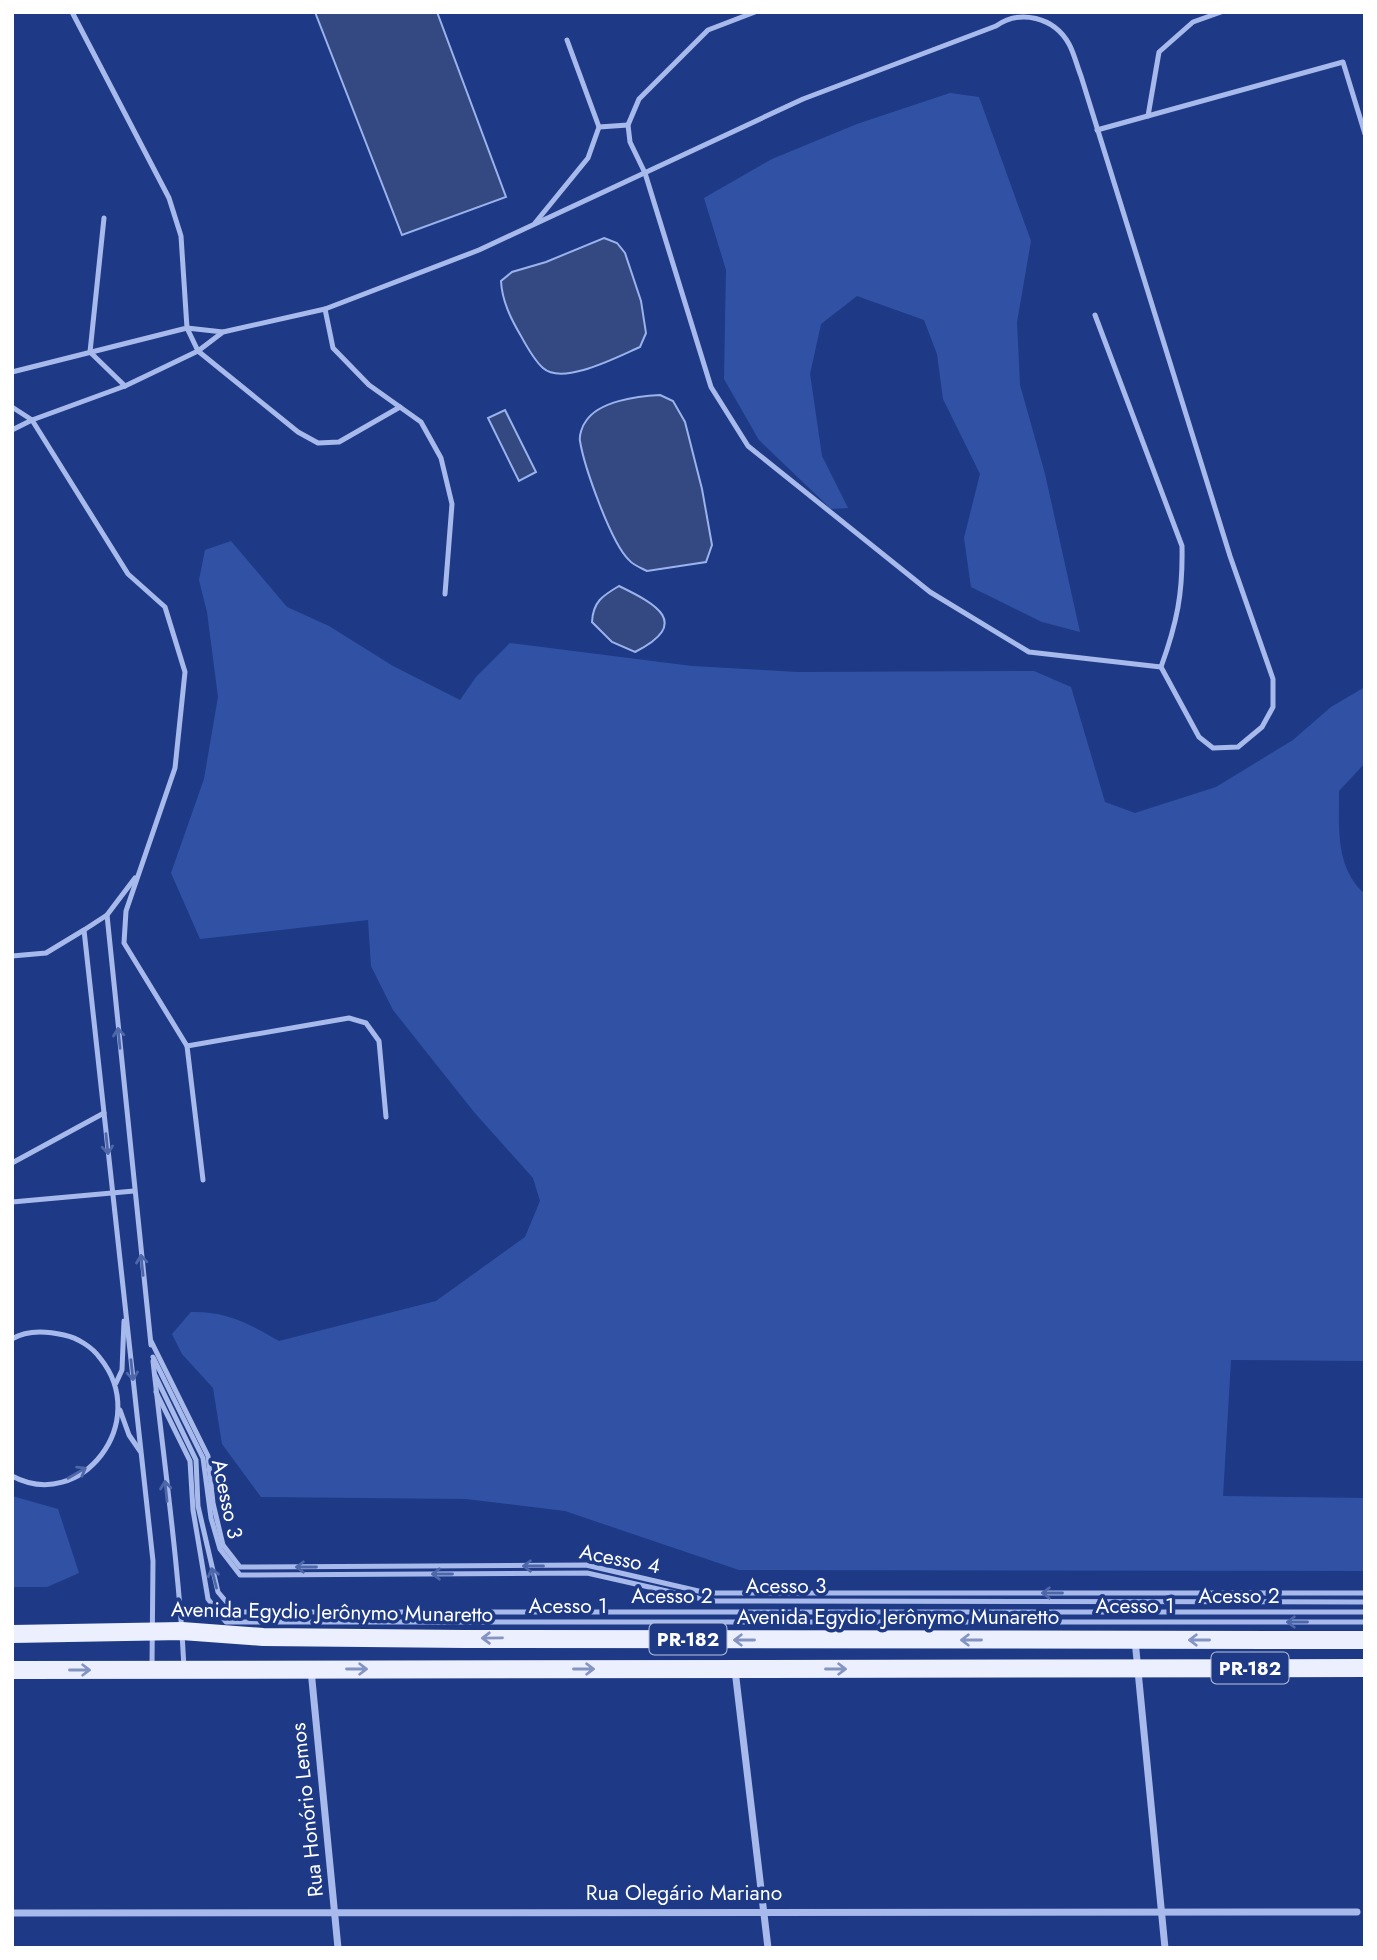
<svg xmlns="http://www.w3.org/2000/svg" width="1377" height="1960" font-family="Jost,sans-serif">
<rect width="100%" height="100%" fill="#1e3a86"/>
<g fill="#3152a4">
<path d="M950,93L979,97L1031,241L1017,322L1020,385L1045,474L1080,632L1042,622L971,587L964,538L980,474L943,399L937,354L924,320L857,296L821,324L810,374L822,456L848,508L831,509L759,440L724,379L726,270L704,198L772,159L857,124Z"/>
<path d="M231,541L287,607L329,626L393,666L460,700L476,677L510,643L692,666L798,672L1034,671L1071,687L1105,802L1135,813L1216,787L1293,740L1331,707L1365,687V763L1339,791C1339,827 1335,868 1365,894V1361L1231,1360L1223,1496L1365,1498V1571L739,1570L565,1511L466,1499L261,1497L222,1444L213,1388L182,1354L172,1334L191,1312C226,1311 250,1324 279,1341L436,1301L525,1237L540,1201L533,1178L474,1112L393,1010L371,966L368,920L200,939L171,873L204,779L218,697L207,612L199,580L205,550Z"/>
<path d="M12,1496L58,1509L79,1573L47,1587H12Z"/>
</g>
<g fill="#344881" stroke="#9ab3ec" stroke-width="2">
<path d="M315,12H437L506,197L402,235Z"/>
<path d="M604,238L617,243L625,253L641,301L646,333L640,347C619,356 563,386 543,368C534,360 527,347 521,336C511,319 502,301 501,281L512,272L546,262Z"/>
<path d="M660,395L673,401L685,422L702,489L712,545L706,562L647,571C641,568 633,565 629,560C611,543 584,466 580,441C579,436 582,426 586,421C599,401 638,396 660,395Z"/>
<path d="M505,410L536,472L519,481L488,418Z"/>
<path d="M619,586C656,604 692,623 635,652L612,642L592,622C593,602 602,596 619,586Z"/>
</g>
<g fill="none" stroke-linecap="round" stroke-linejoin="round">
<g stroke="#a7baeb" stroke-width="5">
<path d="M755,12L708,30L639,99L628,125L630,142L645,173L711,387L748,446L930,592L1029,652L1161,667C1177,623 1183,593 1182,546L1095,315"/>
<path d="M1148,116L1159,52L1193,22L1221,12"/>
<path d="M599,127L628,125"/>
<path d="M1097,130L1343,62L1365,134"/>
<path d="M104,218L90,352L125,386"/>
<path d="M535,223L588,158L599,127L567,40"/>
<path d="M223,332L198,351L187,328L223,332L325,309"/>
<path d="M12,372L187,328L181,236L169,198L72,12"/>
<path d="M12,407L32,420L125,386L198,351L298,432L318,443L339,442L400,407"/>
<path d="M12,430L32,420L128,574L165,607L185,672L175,768L126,911L124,943L187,1046L203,1180"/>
<path d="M445,594L452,504L441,458L421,422L369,385L333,348L325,309L479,250L803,99L996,26C1020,9 1054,17 1069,44C1074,53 1077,66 1081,76L1230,556L1273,679V707L1262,727L1238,747L1213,748L1199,737L1161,667"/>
<path d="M107,915L151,1345"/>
<path d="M84,930L153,1561L152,1665"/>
<path d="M12,956L46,953L84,930L107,915L135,878"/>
<path d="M187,1046L349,1018L366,1023L379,1041L386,1117"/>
<path d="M12,1163L104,1113"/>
<path d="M12,1202L134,1191"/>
<path d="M12,1339C28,1329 47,1331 64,1335C78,1338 92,1347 100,1358C152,1422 81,1513 12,1476"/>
<path d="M151,1341L208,1456L213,1503L223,1545L240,1567L586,1565L707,1593H1365"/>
<path d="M153,1357L203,1458L211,1518L220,1549L240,1575L587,1573L711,1601L1365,1602"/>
<path d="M153,1361C164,1463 179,1566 184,1668"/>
<path d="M155,1375L196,1460L198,1506L218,1592L235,1612H1365"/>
<path d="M116,1383L122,1370L124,1321"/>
<path d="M156,1392L190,1461L193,1510L208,1599L226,1622H1365"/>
<path d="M120,1410L129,1435L140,1451"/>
</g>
<g stroke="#a7baeb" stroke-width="7">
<path d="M1135,1640L1165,1948"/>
<path d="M311,1670L338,1948"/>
<path d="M735,1670L768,1948"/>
<path d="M12,1913L1357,1912"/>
</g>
<g stroke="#ebeffe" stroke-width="18">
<path d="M12,1634L182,1631L263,1637L465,1639L1365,1640"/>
<path d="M12,1670L1365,1668"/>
</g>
</g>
<defs><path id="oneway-shaft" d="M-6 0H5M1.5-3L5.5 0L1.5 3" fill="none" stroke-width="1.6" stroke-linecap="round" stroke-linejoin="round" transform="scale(1.75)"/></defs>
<g stroke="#4e67a9">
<use href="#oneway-shaft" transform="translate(119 1038) rotate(-96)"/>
<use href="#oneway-shaft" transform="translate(107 1144) rotate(84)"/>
<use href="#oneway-shaft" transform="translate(142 1265) rotate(-96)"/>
<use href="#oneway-shaft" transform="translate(132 1370) rotate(84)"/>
<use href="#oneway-shaft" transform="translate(77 1473) rotate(-30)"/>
<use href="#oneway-shaft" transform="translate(166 1491) rotate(-96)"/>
<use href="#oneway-shaft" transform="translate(533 1566) rotate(180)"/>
<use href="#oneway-shaft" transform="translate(306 1567) rotate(180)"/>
<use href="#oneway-shaft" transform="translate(442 1574) rotate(180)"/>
<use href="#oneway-shaft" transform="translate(214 1578) rotate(-104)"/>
<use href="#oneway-shaft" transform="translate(1052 1593) rotate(180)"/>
<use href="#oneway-shaft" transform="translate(1297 1622) rotate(180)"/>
</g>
<g stroke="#8494c2">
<use href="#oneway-shaft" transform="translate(492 1638) rotate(179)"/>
<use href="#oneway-shaft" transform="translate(744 1640) rotate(-180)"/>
<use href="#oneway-shaft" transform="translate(971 1640) rotate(180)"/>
<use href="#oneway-shaft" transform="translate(1199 1640) rotate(-180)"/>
<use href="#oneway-shaft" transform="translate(357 1669)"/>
<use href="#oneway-shaft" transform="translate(584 1669)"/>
<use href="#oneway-shaft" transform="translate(836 1669)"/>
<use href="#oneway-shaft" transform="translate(80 1670)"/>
</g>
<g text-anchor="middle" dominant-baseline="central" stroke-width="7" stroke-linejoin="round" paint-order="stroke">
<g fill="#1e3a86" stroke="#bcc4db" stroke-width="2">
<rect x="649.5" y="1623.5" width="77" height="31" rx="5"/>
<rect x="1211.5" y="1652.5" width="77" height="31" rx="5"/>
</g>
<g font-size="19" font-weight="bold" fill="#fff">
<text x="688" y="1639">PR-182</text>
<text x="1250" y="1668">PR-182</text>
</g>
<g font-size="21" fill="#fff" stroke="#1e3a86">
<text transform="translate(227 1499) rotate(78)">Acesso 3</text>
<text transform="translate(620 1559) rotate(11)">Acesso 4</text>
<text x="786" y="1586">Acesso 3</text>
<text x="672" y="1596">Acesso 2</text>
<text x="1239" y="1596">Acesso 2</text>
<text x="568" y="1606">Acesso 1</text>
<text x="1135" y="1606">Acesso 1</text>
<text transform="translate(332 1612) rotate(1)">Avenida Egydio Jerônymo Munaretto</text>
<text x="898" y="1617">Avenida Egydio Jerônymo Munaretto</text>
<text transform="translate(307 1810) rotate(-96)">Rua Honório Lemos</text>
<text x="684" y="1893">Rua Olegário Mariano</text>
</g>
</g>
<rect width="1377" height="1960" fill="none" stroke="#ffffff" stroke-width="28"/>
</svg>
